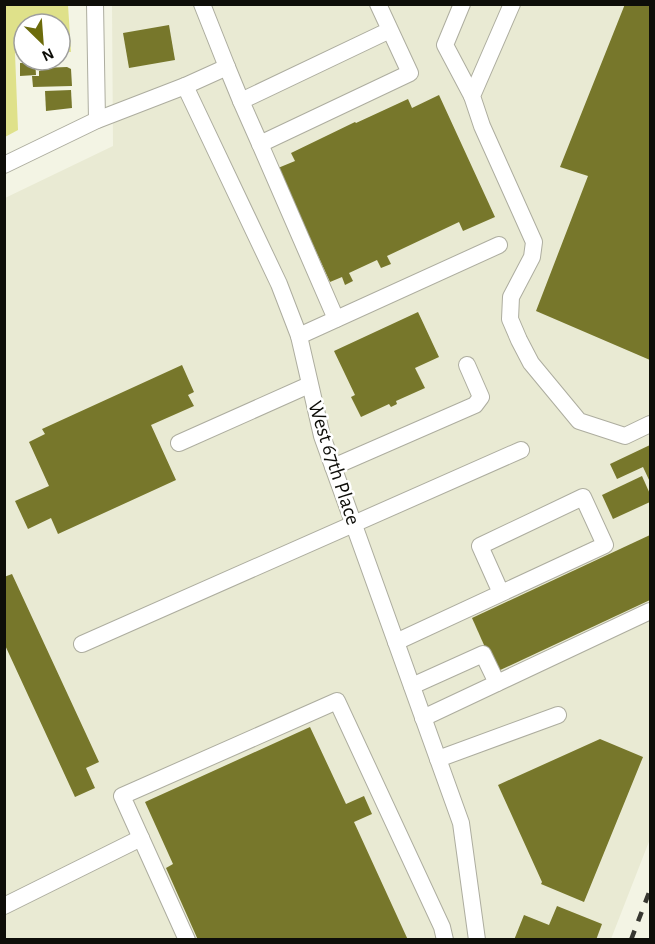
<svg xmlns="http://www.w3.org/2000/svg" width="655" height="944" font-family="'Alegreya Sans',sans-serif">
<rect width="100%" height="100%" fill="#f3f4e4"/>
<path fill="#e9ead3" d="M112,5H650V839L611,939L5,940V198L113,146Z"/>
<path fill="#dfe18a" d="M5,4L68,5L71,52H60V24H24V53H15L18,130L5,137Z"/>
<g fill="#77772b">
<path d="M625,4H650V360L536,311L588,176L560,167Z"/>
<path d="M169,25L175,60L129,68L123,33Z"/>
<path d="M29,60H35L36,75L20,76V63H29Z"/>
<path d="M67,67L71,69L72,86L33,87L32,76H39V71L42,70V68Z"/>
<path d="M71,90L72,108L46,111L45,91Z"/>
<path d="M439,95L495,217L463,231L459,222L387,256L391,264L381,268L377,260L349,273L353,281L345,285L342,277L330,282L278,168L295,161L291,153L355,122L356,123L408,99L412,108Z"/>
<path d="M418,312L439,357L415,368L425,388L396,401L397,404L391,407L389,404L361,417L351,397L355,395L334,351Z"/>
<path d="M182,365L194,392L188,395L194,406L151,425L176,480L58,534L51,518L28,529L15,501L49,486L29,442L45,434L42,429Z"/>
<path d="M650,445V482L643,467L617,479L610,464Z"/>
<path d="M642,476L650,494V502L613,519L602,495Z"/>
<path d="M650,535V600L496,672L472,618Z"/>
<path d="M12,574L99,762L86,768L95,788L75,797L4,643V577Z"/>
<path d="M310,727L346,804L364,796L372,814L354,822L408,940H198L166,868L173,864L145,802Z"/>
<path d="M600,739L643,757L584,902L541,884L542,882L498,785Z"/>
<path d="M557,906L602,924L596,940H514L524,915L549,925Z"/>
</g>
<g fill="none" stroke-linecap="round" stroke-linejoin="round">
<defs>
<g id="minor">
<path d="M95,4L97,120"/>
<path d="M202,4L227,67"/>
<path d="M378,4L410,73L260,144L241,101L390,30"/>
<path d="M462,4L445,45L472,96"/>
<path d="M512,4L472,96L482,126L534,242L532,257L511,297L510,319L519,340L531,363L579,421L625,436L650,424"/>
<path d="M185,86L227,67L241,101"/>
<path d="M260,144L336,319"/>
<path d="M4,165L97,120L185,86L279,284L299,336L322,436L461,823L477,940"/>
<path d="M299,336L499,245"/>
<path d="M179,443L309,385"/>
<path d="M333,467L475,405L481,397L467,365"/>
<path d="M396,642L605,545L583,497L480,546L501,593"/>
<path d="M82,644L521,450"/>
<path d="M412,686L483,654L497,683"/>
<path d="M423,718L650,611"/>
<path d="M438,759L558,715"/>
<path d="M4,906L141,838"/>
<path d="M187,940L122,796L337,701L442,927L445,940"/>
</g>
</defs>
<use href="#minor" stroke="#adad9f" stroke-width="18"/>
<use href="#minor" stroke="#fff" stroke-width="16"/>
<path stroke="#383831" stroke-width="4.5" stroke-dasharray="10 10" stroke-linecap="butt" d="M631,940L650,890"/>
</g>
<g text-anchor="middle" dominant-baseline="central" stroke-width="5" stroke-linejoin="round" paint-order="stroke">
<g font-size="21" fill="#0e0e09" stroke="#fff">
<text transform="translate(334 463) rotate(72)">West 67th Place</text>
</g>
</g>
<rect width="655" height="944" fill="none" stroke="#0e0e09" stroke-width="12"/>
<g transform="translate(42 42) rotate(155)"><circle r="28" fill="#ffffff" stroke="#9f9f9d" stroke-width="1.5"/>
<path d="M0-4.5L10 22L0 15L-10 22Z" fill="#6c6b0b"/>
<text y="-9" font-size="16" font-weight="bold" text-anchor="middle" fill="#0e0e09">N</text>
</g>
</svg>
